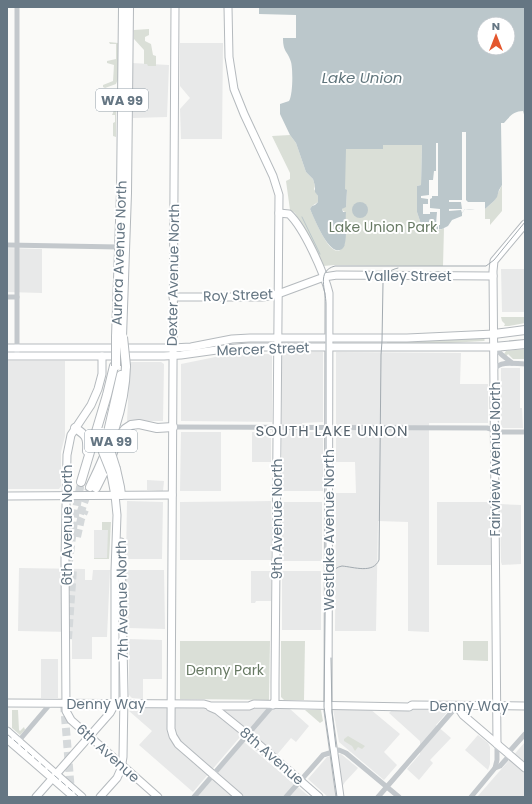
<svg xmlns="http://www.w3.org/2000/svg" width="532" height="804" font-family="Poppins,sans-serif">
<rect width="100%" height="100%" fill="#fafaf8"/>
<g fill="#e8e9e9">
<path d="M180,43H223L222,139H181L180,109L190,98L180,86Z"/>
<path d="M132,63L169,65L167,117L133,118Z"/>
<path d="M7,248L42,249V293L7,292Z"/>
<path d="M501,269H525V312H502Z"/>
<path d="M282,352H323V422L302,423L303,432H323V491H282Z"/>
<path d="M336,352L461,353L460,384H488V423H429V632L408,631V522L378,521L376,631H335L336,493H356L355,462H336Z"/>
<path d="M230,354H272V422L181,421V364Z"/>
<path d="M7,361H65V436L61,452V486L59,489H7Z"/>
<path d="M130,362H161L164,364L163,421H127Z"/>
<path d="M501,368H520V408H522L523,428H503L501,426Z"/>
<path d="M181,432H221V491H180Z"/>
<rect x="252" y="432" width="19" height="30"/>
<path d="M147,480L164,481L163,491L147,490Z"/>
<path d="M127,501L163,502L162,559H126Z"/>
<path d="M271,501V560H180V502Z"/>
<rect x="282" y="502" width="40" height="59"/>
<rect x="437" y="502" width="54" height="63"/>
<path d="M500,504L521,505V564L502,565L501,562Z"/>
<path d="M94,530H110L109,559H94Z"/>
<path d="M19,568L85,569V580H92L93,570H110L107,637H92V659H72V632L18,631Z"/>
<path d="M125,570H164L165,629L128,628Z"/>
<path d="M251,571H271V601H256L255,603H251Z"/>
<rect x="282" y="571" width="39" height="59"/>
<path d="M129,639L162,640V679H143V699L132,698L129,695Z"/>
<rect x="41" y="659" width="17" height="39"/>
<path d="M139,707L290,709L309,726L296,742L291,738L270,763L240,737L193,792L139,745L152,731L129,711Z"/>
<path d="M333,709H370L400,734L384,752L397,765L384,780L339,742Z"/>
<path d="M392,710H449L436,725L451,738L430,760L433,763L419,780L407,769L420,754V741L389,713Z"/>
<path d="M478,735L488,743L490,747V764L488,770L465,750Z"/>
<path d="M244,742L310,797H199L198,796Z"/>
<path d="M525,742V797H477Z"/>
<path d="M341,754L358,768L345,782L336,797H328L308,779L327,757Z"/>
</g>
<g fill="#dadfd7">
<path d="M149,29V35L145,37V41L151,44L153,55L156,56V66H148L147,64H144V50L134,39V30Z"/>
<path d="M109,42L118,43V79L116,84L105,88L103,87V85L113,81L114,65L107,63V61L116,59V44H110Z"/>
<path d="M105,92L116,93V137L113,136V123L115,122V115H112C115,111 115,98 111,95L104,94Z"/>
<path d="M290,135L296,143L306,172L313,179L315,186L314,189L318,196V202L312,206L310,209C314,218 325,244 333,249C335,251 336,250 339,251L345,244V212L342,210L343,207H346L347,190H345V149H382L383,145H422L421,185L417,186V212L423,230C429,231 439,231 444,228L443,266L335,265L323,266L295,213L290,210L286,181L290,179V173L272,136Z"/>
<path d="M502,185V211L490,225V219H485V209L494,201Z"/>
<path d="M501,317H525V323L509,326H504L505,324L502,321Z"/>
<path d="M483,338L485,340L484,341L449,343L442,344L387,345V341Z"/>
<path d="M525,349V359H513L508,354L506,357L504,354L506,351Z"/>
<path d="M102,522H111L109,559H94V558H107L108,530H102Z"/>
<path d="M180,641H270L269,700L180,699Z"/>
<path d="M281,641H305L304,700H284L281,697Z"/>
<path d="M463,641H488V661L463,660Z"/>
<path d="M12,710H18L19,730L20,731L24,727L25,730L20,735L12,728Z"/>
<path d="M305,710H321L323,721L320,723Z"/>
<path d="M348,736L365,746L362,749L358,747L355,751L352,746L344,741V739Z"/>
</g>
<g fill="#bbc7cb" fill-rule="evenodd">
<path d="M259,7H525V118L523,111C514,111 510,116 504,123H501L502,185L499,190L497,197L494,201L485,209L473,210L465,209L462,213V216L452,220L448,226L442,229L425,231L423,230L417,212V186L421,185L422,145H383V149H346L345,189L347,190L346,207L342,209L343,212H346C345,221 347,234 345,243C345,246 343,249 340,250C328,254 314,218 310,209L312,206L315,205L318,202V196L315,192V186L313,179L306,172L296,143L290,135L280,114V104L289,101C293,95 293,69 291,62C288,51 283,53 283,38H296V15L259,14ZM484,24H508V48H484Z"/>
<circle cx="360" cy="210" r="8"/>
</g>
<g fill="#fafaf8">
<path d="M462,132H466V200L468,202H485V211L465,209L462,213L461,210L449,211V209H462L461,202H449V200H462Z"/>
<path d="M436,143H438V196H432V198L430,199V208L440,209V225H439V230H438V225L436,224L437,212H430V214H423V204H428V199L421,198V196L429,195V180H433L434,171H436Z"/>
</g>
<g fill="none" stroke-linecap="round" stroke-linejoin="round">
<path stroke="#bbc7cb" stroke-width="1" d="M302,217L320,254"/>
<g stroke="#d5d9db" stroke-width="8" stroke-dasharray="8 4" stroke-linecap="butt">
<path d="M80,514L89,489"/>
<path d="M77,537L81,519L85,510"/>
<path d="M67,577L74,521L81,482"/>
<path d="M68,639L73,569"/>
<path d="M64,704L71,792"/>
</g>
<defs>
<g id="major">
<path d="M175,7L171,729L173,736L178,744L239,797"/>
<path d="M228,7L229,57L234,89L244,114L273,176L279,195L275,683V700L273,705"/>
<path d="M279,213L289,214C304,228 324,273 329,293L328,711L340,797"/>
<path d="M173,297H263L278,294L324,277L337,275L493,276"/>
<path d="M7,348H172L191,347L232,339L250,338H407L494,334"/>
<path d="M7,356H164L181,355L224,349L248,347H494"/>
<path d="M102,356V374L98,389L91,405L71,435L67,455L65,560L66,711L71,720L158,797"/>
<path d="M7,496L172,495"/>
<path d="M7,703L204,704L211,706H249L254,704L409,707L412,705L525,706"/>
<path d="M457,706L463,715L525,768"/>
<path d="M210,707L217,710L248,735L319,797"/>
<path d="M7,731L82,797"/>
<path d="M7,739L74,797"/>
<path d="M497,744L493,271L494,261L525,224"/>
<path d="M36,797L110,713L115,704V571L117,515L115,495"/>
<path d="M100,797L117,778L121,769L123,757L124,695L121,542"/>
</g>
<g id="highway">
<path d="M494,334L525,330"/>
<path d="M116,337L121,193L123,7"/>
<path d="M122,337L127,193L129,7"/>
<path d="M494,347L525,344"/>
<path d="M75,428C86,435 88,437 87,451"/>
<path d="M108,432L121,375"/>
<path d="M116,469L120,487L121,495"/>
<path d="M111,472L115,493"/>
<path d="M81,482L107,395L114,366"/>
<path d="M90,487C109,448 125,410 126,366"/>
<path d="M96,488L111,458L118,438L125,429L131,425L139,424L157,428L173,427"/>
</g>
</defs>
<use href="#major" stroke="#b5babe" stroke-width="9"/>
<use href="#highway" stroke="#b4b9bd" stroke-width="10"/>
<g stroke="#c3c8cc" stroke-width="5">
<path d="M7,245L119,247"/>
<path d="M7,297H17"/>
<path d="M494,347L502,355L512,363"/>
<path d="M17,356V7"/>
<path d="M494,369C502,360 515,364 525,364"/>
<path d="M173,427L487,428L502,432H525"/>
<path d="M17,743L51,703"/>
<path d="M508,753L525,734"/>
<path d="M495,768L497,760V744"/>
<path d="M194,797L273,705"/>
<path d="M286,797L323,755L339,750L346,753L399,797"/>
<path d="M378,797L457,706"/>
<path d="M471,797L495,768L500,766L509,756"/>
</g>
<use href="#major" stroke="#fff" stroke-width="7"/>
<use href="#highway" stroke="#fff" stroke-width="8"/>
<g stroke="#a2aab0" stroke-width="1">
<path d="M331,584C331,575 332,568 342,566C354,567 373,574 379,560L381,355L382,341L383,283C384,275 389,270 398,268"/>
<path d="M331,658L332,713L336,747"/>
<path d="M337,797L324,707L326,534V304C326,290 316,271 335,266H486L494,260L525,222"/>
</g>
<path stroke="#a2aab0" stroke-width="1" stroke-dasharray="6 3" stroke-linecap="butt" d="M7,734L79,797"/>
<defs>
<g id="highway-bridge">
<path d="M123,337L126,366"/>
<path d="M116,366V337"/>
<path d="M102,432L103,452L111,472"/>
<path d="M108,432L110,450L116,469"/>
</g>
</defs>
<use href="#highway-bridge" stroke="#b4b9bd" stroke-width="10" stroke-linecap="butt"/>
<use href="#highway-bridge" stroke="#fff" stroke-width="8"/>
</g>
<g text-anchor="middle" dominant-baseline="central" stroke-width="4" stroke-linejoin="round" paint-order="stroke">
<g fill="#fff" stroke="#939fa8" stroke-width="1">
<rect x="96" y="89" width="52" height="22" rx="3"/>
<rect x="85" y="430" width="52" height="22" rx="3"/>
</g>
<g font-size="13" font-weight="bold" fill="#657683">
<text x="122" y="100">WA 99</text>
<text x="111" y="441">WA 99</text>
</g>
<g font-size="14" fill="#687a64" stroke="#fff">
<text x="383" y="227">Lake Union Park</text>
<text x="225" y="670">Denny Park</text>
</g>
<g font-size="14" fill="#657683" stroke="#fff">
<text transform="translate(119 253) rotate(-88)">Aurora Avenue North</text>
<text transform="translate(173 275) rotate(-89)">Dexter Avenue North</text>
<text x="408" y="276">Valley Street</text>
<text transform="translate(238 295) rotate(-2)">Roy Street</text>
<text transform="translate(263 349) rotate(-2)">Mercer Street</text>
<text transform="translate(495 459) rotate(-90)">Fairview Avenue North</text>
<text transform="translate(277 519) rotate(-90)">9th Avenue North</text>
<text transform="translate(67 525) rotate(-90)">6th Avenue North</text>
<text transform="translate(329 530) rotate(-90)">Westlake Avenue North</text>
<text transform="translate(122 600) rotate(-91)">7th Avenue North</text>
<text x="106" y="704">Denny Way</text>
<text x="469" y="706">Denny Way</text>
<text transform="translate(108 753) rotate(42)">6th Avenue</text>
<text transform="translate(272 756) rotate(41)">8th Avenue</text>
</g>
<g font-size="15" font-style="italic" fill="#60757c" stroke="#fff">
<text x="362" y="77">Lake Union</text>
</g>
<g font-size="15" letter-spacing="1" fill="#57646e" stroke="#fff">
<text x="332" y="430">SOUTH LAKE UNION</text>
</g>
</g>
<rect width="532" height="804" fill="none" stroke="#657683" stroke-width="16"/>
<g transform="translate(496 36)"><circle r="19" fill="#ffffff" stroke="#c1c8cd"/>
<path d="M0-3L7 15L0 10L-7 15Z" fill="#e4572e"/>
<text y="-6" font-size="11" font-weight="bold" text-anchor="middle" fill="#657683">N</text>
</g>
</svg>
